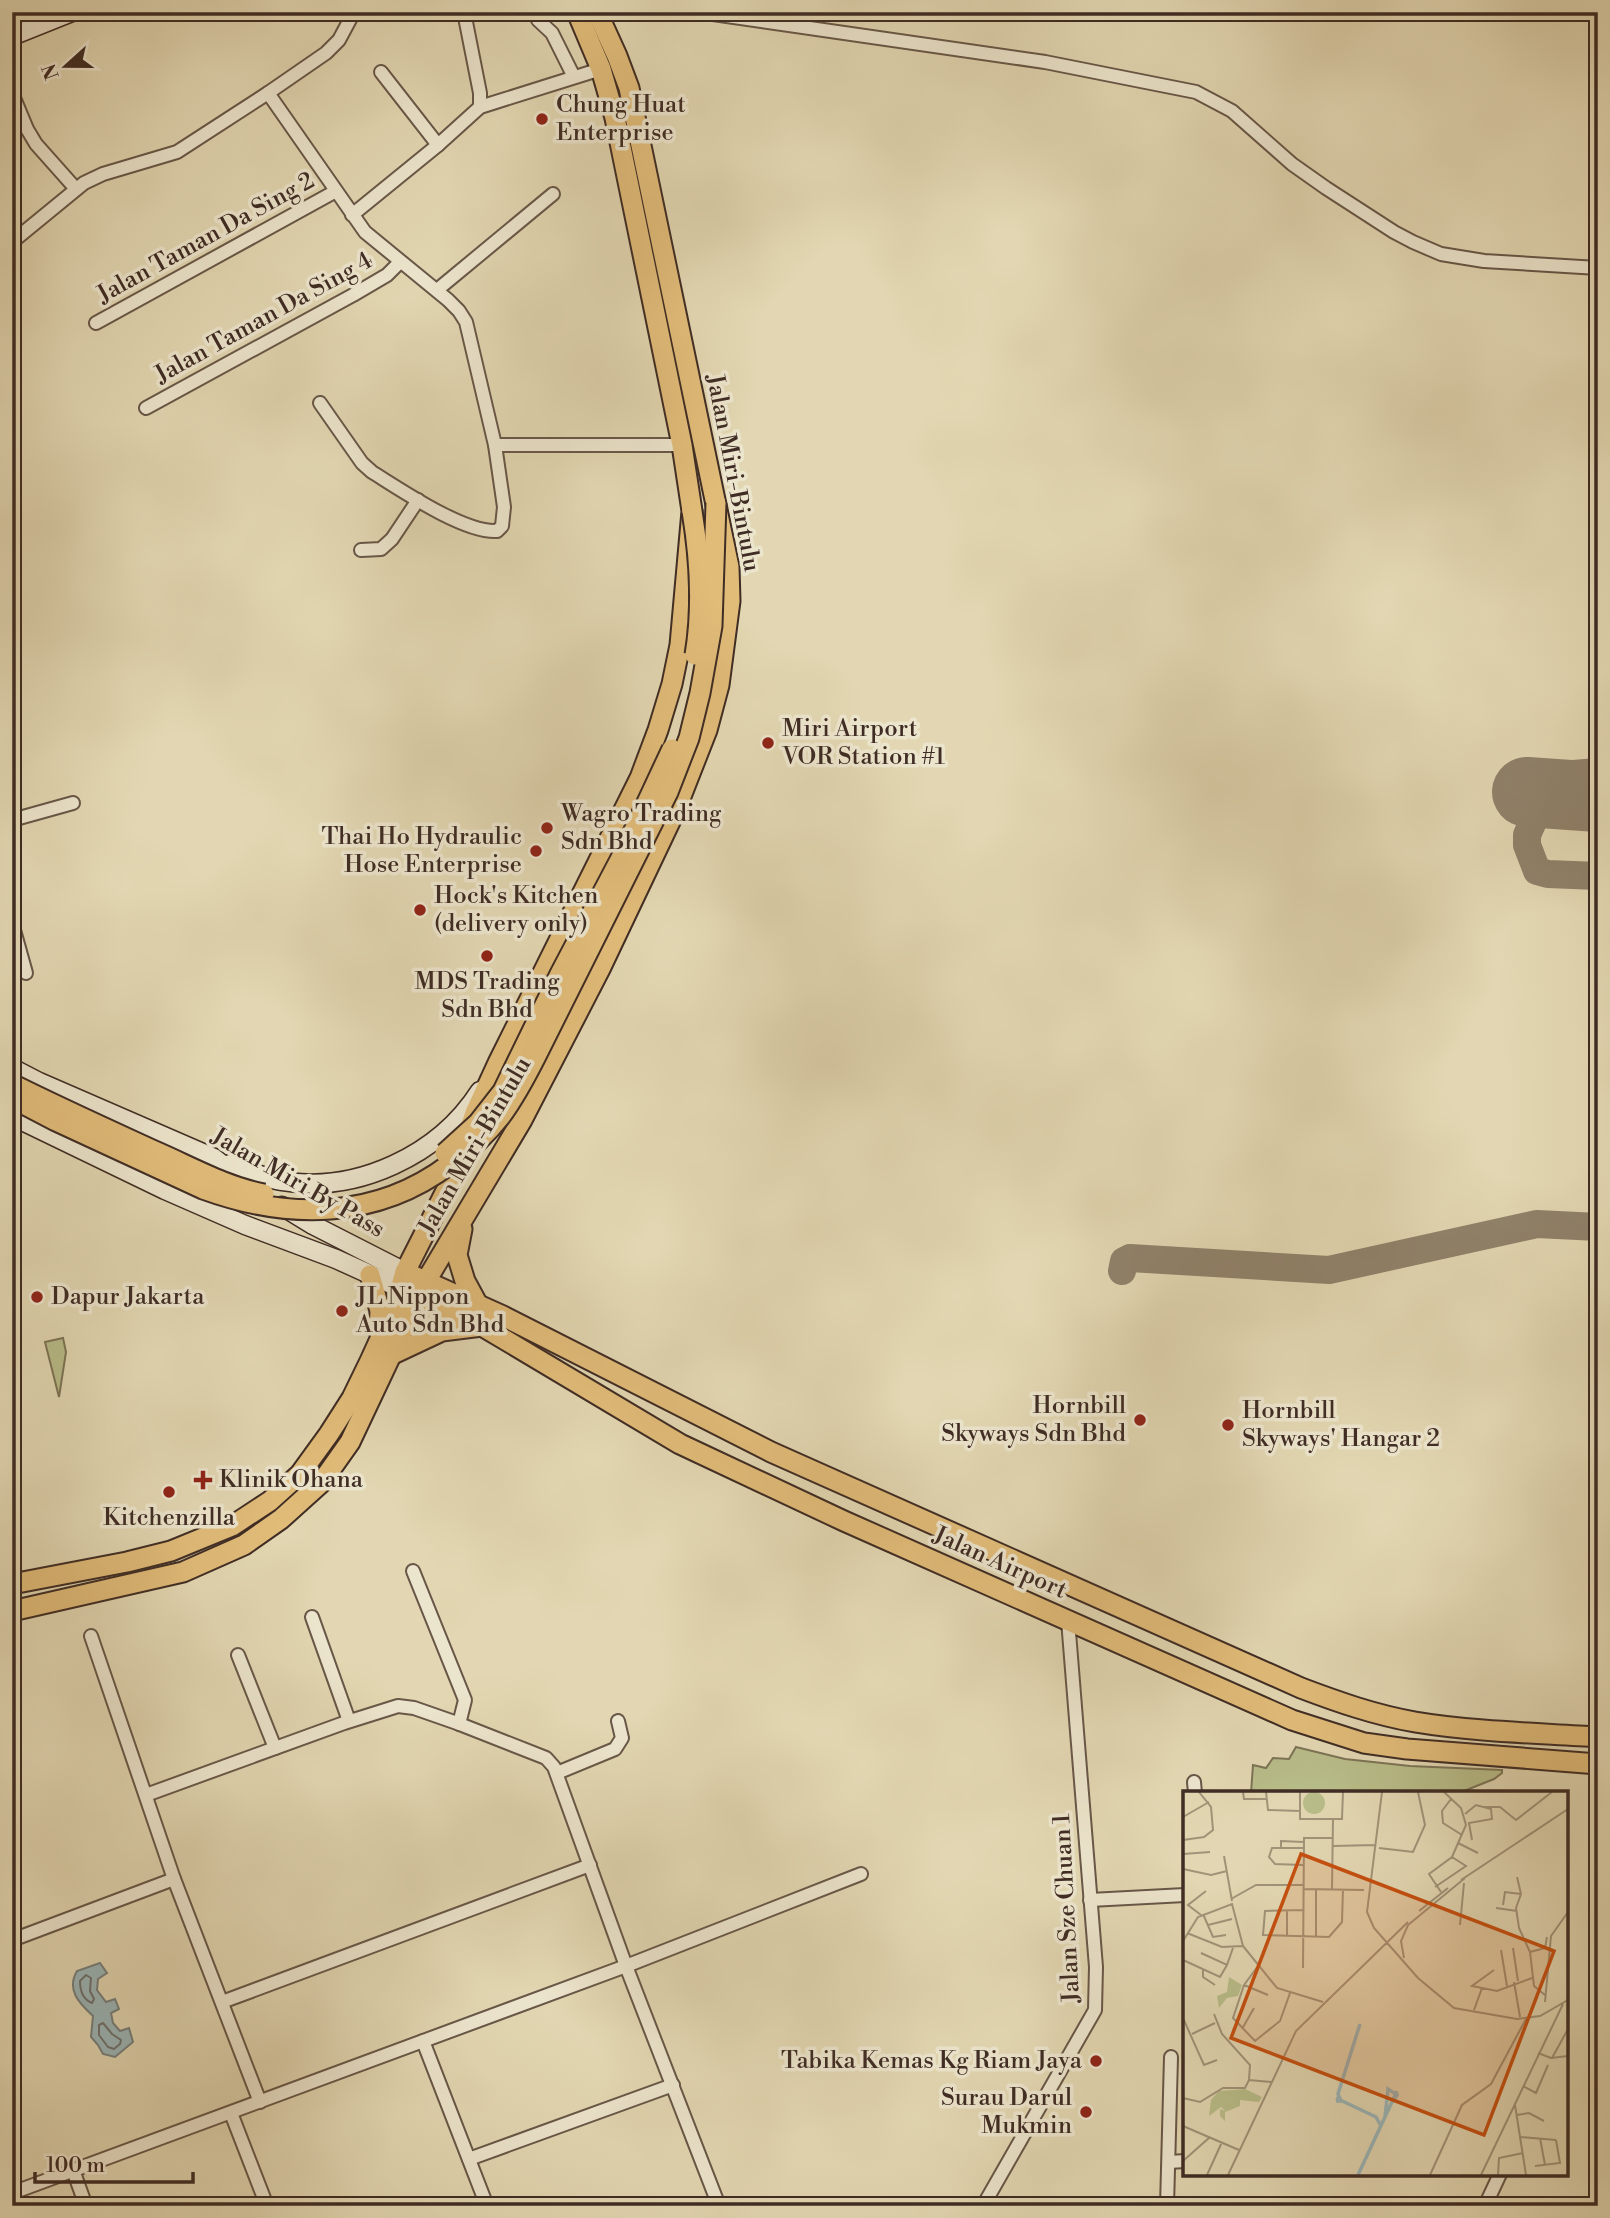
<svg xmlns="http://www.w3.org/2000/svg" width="1610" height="2218" font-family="'Libre Bodoni',serif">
<rect width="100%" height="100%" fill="#e2d7b2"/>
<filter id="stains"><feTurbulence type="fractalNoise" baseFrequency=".00286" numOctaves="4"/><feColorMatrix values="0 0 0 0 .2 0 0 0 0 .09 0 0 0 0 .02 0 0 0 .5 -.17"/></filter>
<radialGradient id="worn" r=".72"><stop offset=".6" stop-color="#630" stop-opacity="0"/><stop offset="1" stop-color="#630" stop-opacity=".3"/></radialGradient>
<g fill="#b8bd89" stroke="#7c7456" stroke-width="2">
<path d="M63,1338L66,1352L59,1397L45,1342Z"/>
<path d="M1296,1747L1345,1759L1410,1766L1502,1770V1773L1494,1779L1459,1793H1251L1253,1765L1266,1768L1273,1758L1289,1759Z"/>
</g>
<path fill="#9bb6b8" stroke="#767f7d" stroke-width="2" d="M100,1963L107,1973L98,1979L97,1990L106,2002L115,1999L119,2009L111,2013L113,2023L120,2031L129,2028L133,2042L115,2057L103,2054L98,2045L91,2037L93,2016C79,2003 66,1990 77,1971Z"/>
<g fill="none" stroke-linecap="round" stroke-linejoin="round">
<g stroke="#6d716e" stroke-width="2">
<path d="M86,1975L91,1978L90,1991L94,1999L92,2003C82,1999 80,1990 80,1981Z"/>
<path d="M103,2023L112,2034L121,2040L120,2044L114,2049L108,2047L99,2035V2025Z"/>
</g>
<g stroke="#90826b" stroke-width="28">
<path d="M1598,772L1573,774L1561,780L1545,794L1527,835V845L1537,871L1548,874L1598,876"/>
<path d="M1122,1271L1124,1261L1130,1258L1329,1270L1537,1224L1598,1227"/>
</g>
<path stroke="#90826b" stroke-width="70" d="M1527,792L1598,797"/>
<defs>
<g id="minor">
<path d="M464,12L480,93V107"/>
<path d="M699,12L1045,62L1196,92L1232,111L1292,164L1326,188L1394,232L1413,242L1441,254L1484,261L1598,268"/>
<path d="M538,20L552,33L574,77"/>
<path d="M381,72L438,145"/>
<path d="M12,93L27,129L36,144L76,189"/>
<path d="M268,93L365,232L448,300L459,311L466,322L495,445L504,507L502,526L497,531C464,533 401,490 372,472L362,463L320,403"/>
<path d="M352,215L438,145L480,107L601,69"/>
<path d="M12,242L84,183L103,174L177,152L268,93L326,53L339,40L354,12"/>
<path d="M437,290L553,194"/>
<path d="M96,323L336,191"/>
<path d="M146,408L353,295L387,275L400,262"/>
<path d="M495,445H682"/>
<path d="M361,550L381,549L392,539L418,500"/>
<path d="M12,820L73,803"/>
<path d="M12,923L26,973"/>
<path d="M413,1571L465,1700L459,1724"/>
<path d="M312,1617L349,1721"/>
<path d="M91,1636L174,1879L260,2102"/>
<path d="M238,1655L275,1748"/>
<path d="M557,1773L615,1749L622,1738L618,1721"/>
<path d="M1194,1782L1195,1793"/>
<path d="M146,1795L344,1723L398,1706L414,1708L457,1723L546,1758L554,1767L626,1966L719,2206"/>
<path d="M1090,1900L1185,1895"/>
<path d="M12,1940L174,1879"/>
<path d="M222,2002L590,1865"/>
<path d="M423,2041L487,2206"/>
<path d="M231,2113L267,2206"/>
<path d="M469,2159L673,2085"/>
<path d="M1169,2162L1185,2161"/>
<path d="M73,2170L86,2206"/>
<path d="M12,2193L626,1966L861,1874"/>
<path d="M983,2206L1095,2010L1096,1967L1068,1620"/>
<path d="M1167,2206L1171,2057"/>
<path d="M1485,2206L1500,2174"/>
</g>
<g id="secondary">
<path d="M12,36L72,12"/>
<path d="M12,1068L39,1082L214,1158L255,1190"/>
<path d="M12,1116L165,1190L245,1225L336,1259L400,1288"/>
<path d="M230,1164C247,1170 264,1178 281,1181C357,1194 439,1155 480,1091"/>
<path d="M282,1206L313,1225L405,1272"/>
</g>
<g id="primary">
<path d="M405,1272L503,1316L771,1452L1301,1688C1338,1702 1375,1715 1415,1722C1475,1732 1537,1733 1598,1737"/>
<path d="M404,1290L482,1326L680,1444L844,1521L1292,1720L1364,1743L1407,1749L1598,1764"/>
</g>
<g id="trunk">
<path d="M462,1229L457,1255L465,1281L478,1305"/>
<path d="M370,1275L380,1311L379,1331"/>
<path d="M393,1354L442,1331L482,1326"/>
<path d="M12,1584L127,1562L171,1551L232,1526L270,1501L300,1474L329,1434L352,1398L370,1361L396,1304L405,1272L454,1175L475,1113L498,1063L640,778L658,730L672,684L680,645L692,511L682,445L615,118L601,69L577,12"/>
<path d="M12,1611L183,1572L244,1545L281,1519L321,1483L350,1442L426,1281L522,1120L600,969L676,809L707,730L719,685L730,601L729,567L629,88L617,56L597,12"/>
</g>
</defs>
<use href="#minor" stroke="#685748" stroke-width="16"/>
<use href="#secondary" stroke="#3f2c24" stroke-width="21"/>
<use href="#primary" stroke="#3f2c24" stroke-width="23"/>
<use href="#trunk" stroke="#3f2c24" stroke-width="23"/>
<use href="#minor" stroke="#ece5cd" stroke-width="12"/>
<use href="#secondary" stroke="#ece5cd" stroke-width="18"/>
<use href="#primary" stroke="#e1bc79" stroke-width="19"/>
<use href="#trunk" stroke="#e1bc79" stroke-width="19"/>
<defs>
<g id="trunk-bridge">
<path d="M692,511C700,559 703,607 695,655"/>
<path d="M12,1084C60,1108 109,1130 159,1153C193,1168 227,1187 264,1194"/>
<path d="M12,1098L56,1121L203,1189C288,1220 376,1220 450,1164C469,1150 486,1135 500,1117C515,1097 527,1074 538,1052L668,792L689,738L700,693L712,626L716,503"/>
<path d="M445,1153L478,1123L503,1091L560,974L622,856L672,749"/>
</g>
</defs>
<use href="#trunk-bridge" stroke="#3f2c24" stroke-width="23" stroke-linecap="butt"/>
<use href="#trunk-bridge" stroke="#e1bc79" stroke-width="19"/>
</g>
<g fill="#8f2418" stroke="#ece5cd" stroke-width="2.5">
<circle cx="542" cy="119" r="7"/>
<circle cx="768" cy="743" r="7"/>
<circle cx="547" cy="828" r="7"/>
<circle cx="536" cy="851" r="7"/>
<circle cx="420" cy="910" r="7"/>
<circle cx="487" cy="956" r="7"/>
<circle cx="37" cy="1297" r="7"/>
<circle cx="342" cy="1311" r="7"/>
<circle cx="1140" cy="1420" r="7"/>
<circle cx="1228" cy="1425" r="7"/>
<path d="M199.5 1469.5h7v7h7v7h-7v7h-7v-7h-7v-7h7z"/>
<circle cx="169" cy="1492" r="7"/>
<circle cx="1096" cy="2061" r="7"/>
<circle cx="1086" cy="2112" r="7"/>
</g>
<g text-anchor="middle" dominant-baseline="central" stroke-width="7" stroke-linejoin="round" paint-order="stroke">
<g font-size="24" fill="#3f2c24" stroke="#ece5cd" text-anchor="start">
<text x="556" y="105">Chung Huat<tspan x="556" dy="28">Enterprise</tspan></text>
<text x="782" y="729">Miri Airport<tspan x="782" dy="28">VOR Station #1</tspan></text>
<text x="561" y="814">Wagro Trading<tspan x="561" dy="28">Sdn Bhd</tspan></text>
<text x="522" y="837" text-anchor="end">Thai Ho Hydraulic<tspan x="522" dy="28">Hose Enterprise</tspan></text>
<text x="434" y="896">Hock's Kitchen<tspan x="434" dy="28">(delivery only)</tspan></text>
<text x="487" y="982" text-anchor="middle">MDS Trading<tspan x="487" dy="28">Sdn Bhd</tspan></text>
<text x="51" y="1297">Dapur Jakarta</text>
<text x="356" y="1297">JL Nippon<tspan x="356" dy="28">Auto Sdn Bhd</tspan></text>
<text x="1126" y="1406" text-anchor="end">Hornbill<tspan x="1126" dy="28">Skyways Sdn Bhd</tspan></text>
<text x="1242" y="1411">Hornbill<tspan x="1242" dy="28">Skyways' Hangar 2</tspan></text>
<text x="219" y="1480">Klinik Ohana</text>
<text x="169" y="1518" text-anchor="middle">Kitchenzilla</text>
<text x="1082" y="2061" text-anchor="end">Tabika Kemas Kg Riam Jaya</text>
<text x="1072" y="2098" text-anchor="end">Surau Darul<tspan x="1072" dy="28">Mukmin</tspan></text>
</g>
<g font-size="24" fill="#3f2c24" stroke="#ece5cd">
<text transform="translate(206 238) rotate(-29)">Jalan Taman Da Sing 2</text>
<text transform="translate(264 318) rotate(-29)">Jalan Taman Da Sing 4</text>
<text transform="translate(733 473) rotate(79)">Jalan Miri-Bintulu</text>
<text transform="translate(475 1146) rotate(-60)">Jalan Miri-Bintulu</text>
<text transform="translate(298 1183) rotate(30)">Jalan Miri By Pass</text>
<text transform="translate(1000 1563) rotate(24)">Jalan Airport</text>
<text transform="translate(1067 1908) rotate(-93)">Jalan Sze Chuan 1</text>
</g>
</g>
<g transform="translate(1183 1791)">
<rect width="385" height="385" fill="#e2d7b2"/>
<path d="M120 12a11 11 0 1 1 22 0a11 11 0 1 1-22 0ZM46,186L59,194L55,205L44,207L36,217L34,205L44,201ZM62,298L79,306L76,311L57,309V315L42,321V330L37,325V318L42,320L38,316L26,325L28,309L36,300Z" fill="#b8bd89"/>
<path fill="none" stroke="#9bb6b8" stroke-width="3.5" d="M153,307L193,326L198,335M153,310H158L155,303L177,233M202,326L205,298L214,304L208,313M175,384L214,300"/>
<path fill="none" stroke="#a19379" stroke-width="2" d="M60,1L61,8H83M83,1L85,19L117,20M117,1V28H159L160,1M199,1L184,121L191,137L235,187L271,217L334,228L357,225L385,209M268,8L259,20L260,32L279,44M301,16H317L333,29L369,1M282,23L293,14L308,18L309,28L286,32L289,49M0,26L26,11M0,49L21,46L30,39L28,16L16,1M275,52L295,62M150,55L192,54M98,57V50L121,51M196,57L230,61L242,34L235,1M0,63L27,61M41,65L49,110M120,74L92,73L86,66L89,57H121M0,78L28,84L44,80M334,86L338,103L333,117L336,137L347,161L351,195L362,204M278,89L385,18M252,96L283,75L269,66M120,98L181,99M149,98L150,28M258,101L246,83L269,66L283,34L278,17L261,1M48,108L73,94H120M320,114L322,101L338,103M313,117L334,120M120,119L82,120L80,144L146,146L159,131L160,98M236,120L265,97M20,123L30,146L43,144M18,124L5,114L23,100M25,134L49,128M277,134L281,92M4,142L39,156L60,155M104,146V119M133,146V98M0,150L15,126L49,113L60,155L94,197L140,211M330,157L335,190M318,159L324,195M347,161L362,157L364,146M18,162L44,174L50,157M221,167L218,150L225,134L282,87M0,169L37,186L44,174M75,175L61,194L85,204M120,177L121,47H150M20,178V186L32,194M311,179L289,195L314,200L349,187M331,191L337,226M61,194L50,227L72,250L97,230L107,202M362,211L368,145L385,121M291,219L299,197M31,223L39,243L67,274L66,289M0,227L21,274L34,269M59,238L71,217M9,243L32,232M355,262L368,267L385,265M369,267L385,238M340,295L353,302L365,274M0,307L17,311L40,297H62L66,289L88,291M332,314L343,384M334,324L346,322L361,330M0,335L56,359M337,346L373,349M357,347L362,374M0,370L27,346M352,375L377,372L373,349M24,384L39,351M45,384L113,240L225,131M247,384L279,314L308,293L344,226M298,384L380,213M315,384L316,367L340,362"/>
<path fill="#c65011" fill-opacity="0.15" stroke="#c65011" stroke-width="3.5" d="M118,63L371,160L301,344L48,247Z"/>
<rect width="385" height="385" fill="none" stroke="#3f2c24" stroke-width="3.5"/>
</g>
<rect width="1610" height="2218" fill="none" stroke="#e2d7b2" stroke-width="42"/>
<rect x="14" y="14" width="1582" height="2190" fill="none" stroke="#3f2c24" stroke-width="3.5"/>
<rect x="21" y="21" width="1568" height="2176" fill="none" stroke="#3f2c24" stroke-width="2"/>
<g transform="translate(66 66) rotate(249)" stroke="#ece5cd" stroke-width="5" paint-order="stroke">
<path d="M0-5L12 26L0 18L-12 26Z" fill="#3f2c24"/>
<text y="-10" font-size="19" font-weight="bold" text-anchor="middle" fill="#3f2c24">N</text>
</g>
<path d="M35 2172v10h158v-10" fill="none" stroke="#3f2c24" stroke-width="3.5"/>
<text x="46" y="2172" font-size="21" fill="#3f2c24" stroke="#ece5cd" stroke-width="5" paint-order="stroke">100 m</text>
<rect width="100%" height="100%" filter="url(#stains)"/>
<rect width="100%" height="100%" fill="url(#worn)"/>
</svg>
